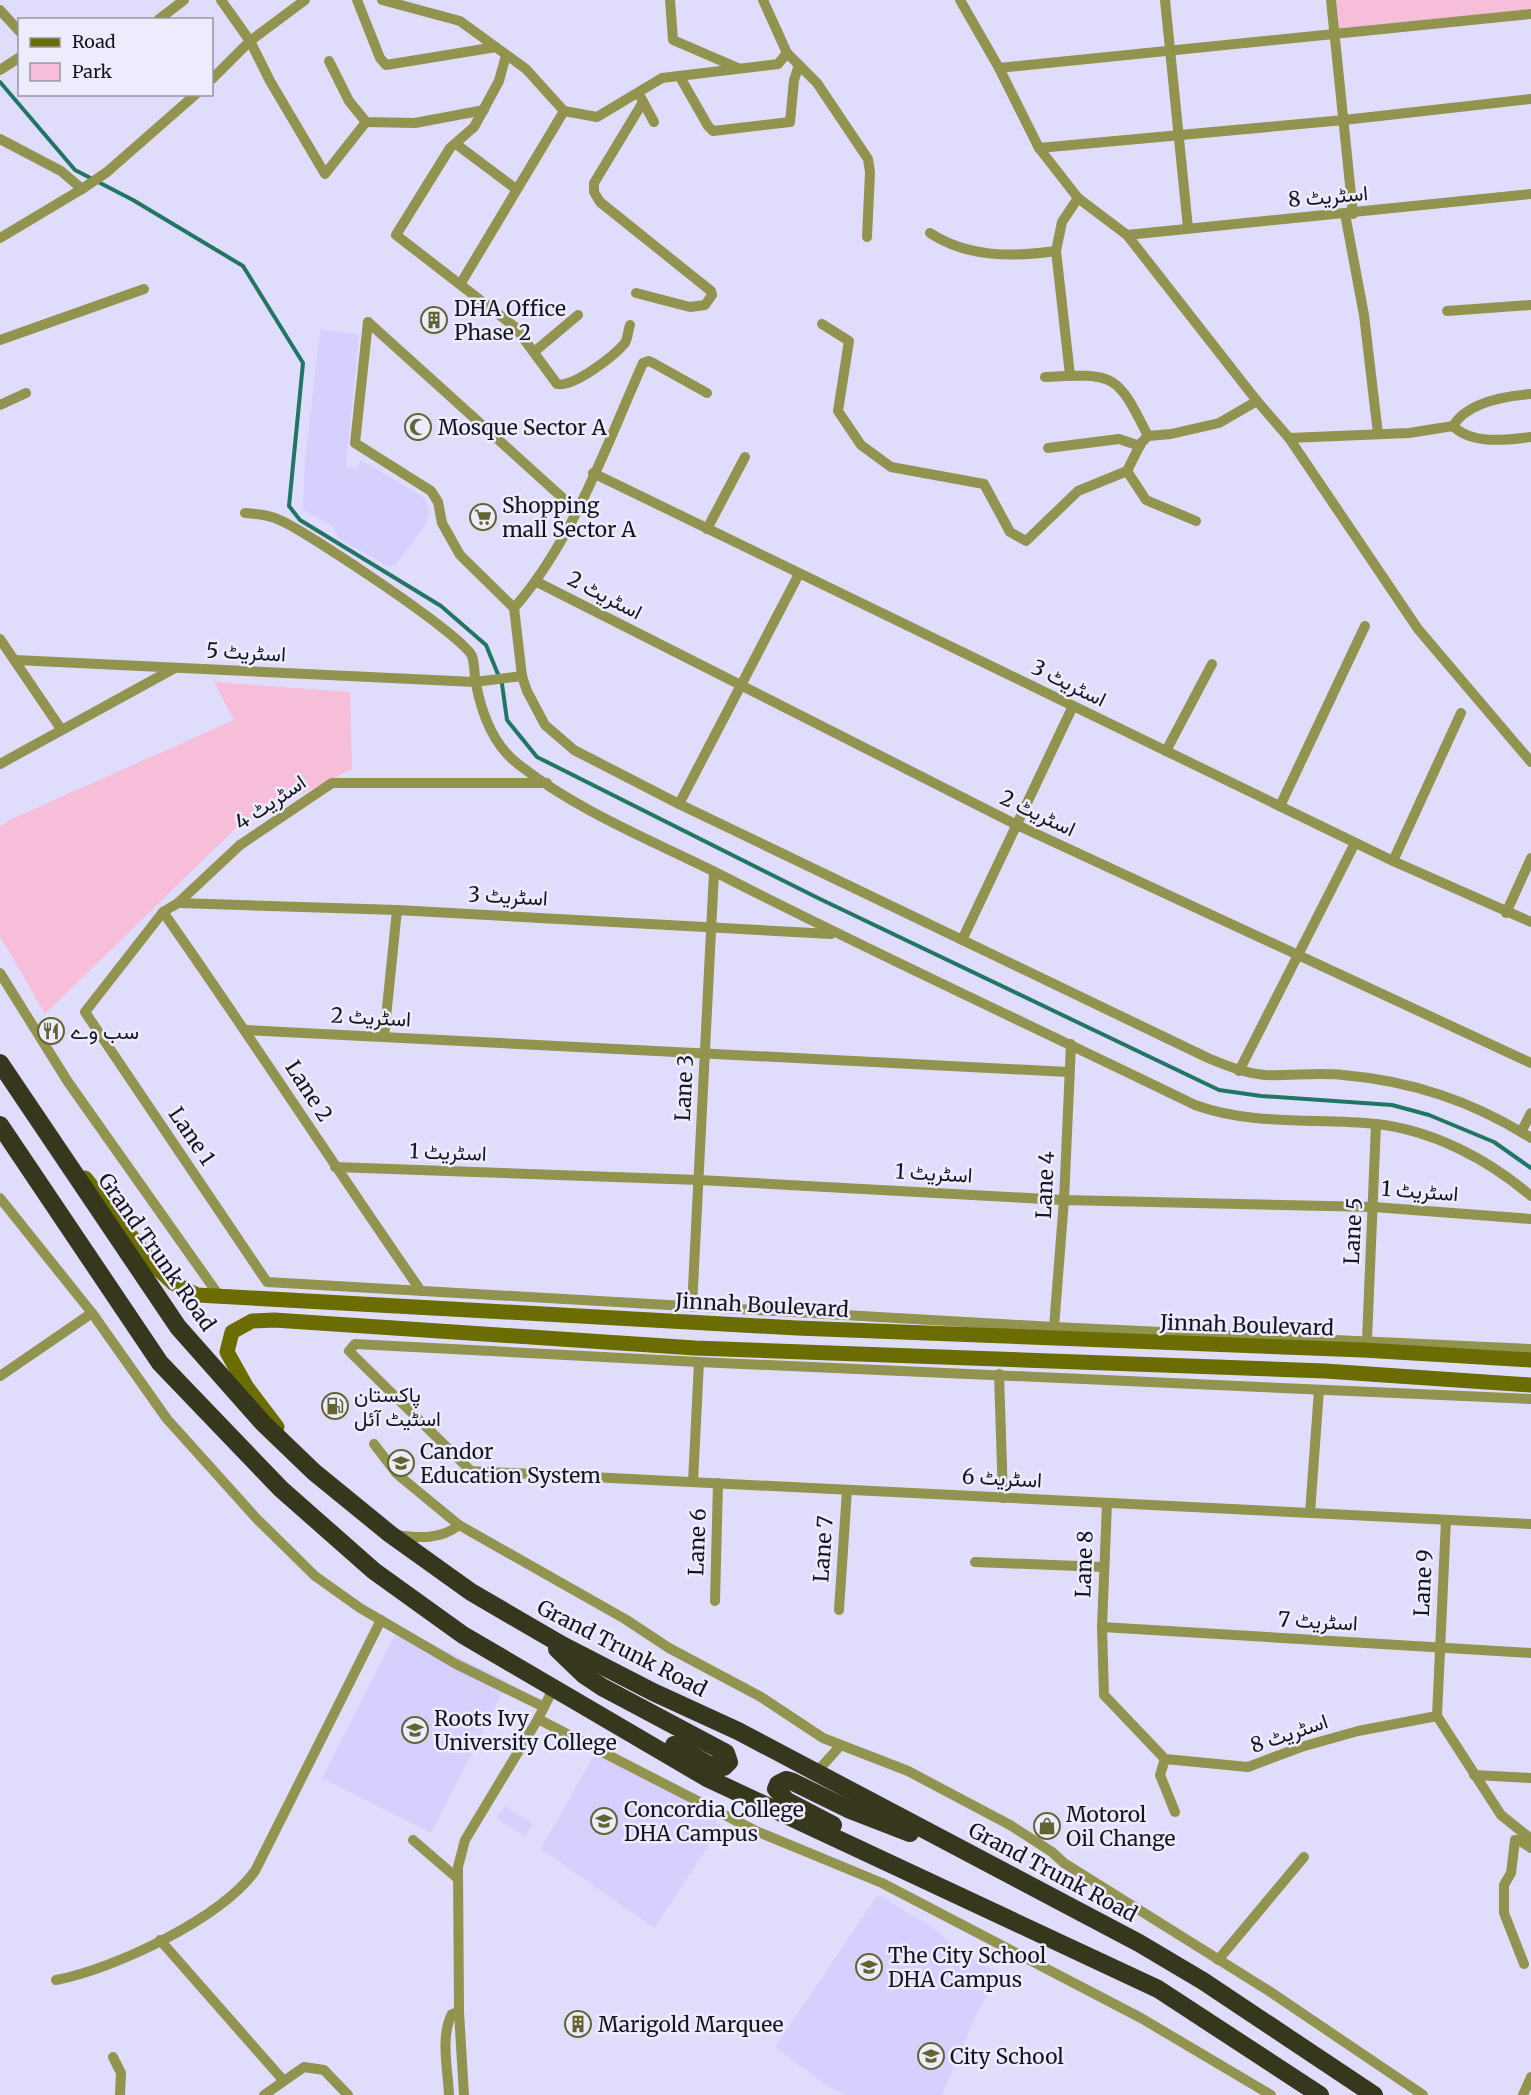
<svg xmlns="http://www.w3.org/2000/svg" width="1531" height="2095" font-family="Merriweather,Vazirmatn,serif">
<rect width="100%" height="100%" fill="#e0ddfc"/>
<g fill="#d5d0fe">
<path d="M320,329L359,335L346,467L357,468L361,460L425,498L429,510L427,523L396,564L390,567L339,539L332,526L303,510L305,461Z"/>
<path d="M399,1627L508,1682L431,1833L322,1778Z"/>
<path d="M595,1753L717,1816L715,1823L722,1825L654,1928L541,1849Z"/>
<path d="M505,1806L533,1824L524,1836L497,1818Z"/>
<path d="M878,1895L936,1930L961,1952L999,1973L975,2017L942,2095H845L826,2085L775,2047Z"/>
</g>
<g fill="#f6bed8">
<path d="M1336,0H1531V14L1340,36Z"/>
<path d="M214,682L350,692L352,769L239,825L45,1014L0,936V827L7,821L234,720Z"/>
</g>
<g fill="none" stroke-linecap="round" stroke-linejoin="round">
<path stroke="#207663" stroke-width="4" d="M0,82L75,170L133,200L243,266L303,363L289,506L300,520L441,606L486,645L502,684L507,720L537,757L820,899L1219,1090L1261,1096L1392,1105L1429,1115L1494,1142L1531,1168"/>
<g stroke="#92934e" stroke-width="10">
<path d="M221,0L250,41L270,81L325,174L366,122"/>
<path d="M357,0L380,58L386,65L496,47"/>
<path d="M382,0L460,21L526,69L564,111"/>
<path d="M670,0L673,40L738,68"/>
<path d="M960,0L999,68L1039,148L1078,198L1127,235L1257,401L1289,438L1418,629L1531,762"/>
<path d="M1165,0L1188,228"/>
<path d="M1331,0L1353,214"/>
<path d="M0,10L20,32"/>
<path d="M158,20L184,0"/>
<path d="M787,53L817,83L868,159L870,172L867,237"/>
<path d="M506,55L499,81L474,127L450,148L396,235L515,327L557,384C573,388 614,356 625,343C628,338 628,330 630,325"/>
<path d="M329,61L349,101L366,122L415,123L484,110"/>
<path d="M999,68L1531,14"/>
<path d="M0,70L20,57"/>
<path d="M680,77L708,126L713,131L790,122L794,80L799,65"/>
<path d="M212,79L250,41L305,0"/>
<path d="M641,98L654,122"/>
<path d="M0,139L61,171L82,189L107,172L196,94"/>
<path d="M456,144L516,189"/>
<path d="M1039,148L1344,120L1531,99"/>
<path d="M1345,214L1364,315L1378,434"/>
<path d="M930,233C968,258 1013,257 1056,251"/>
<path d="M1127,235L1531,194"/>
<path d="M0,238L82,189"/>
<path d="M461,283L564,111L597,117L662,78L778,64L787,53L763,0"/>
<path d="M636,293L690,307L705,305L712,295L711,291L600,202L594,192V183L643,102"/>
<path d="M1447,311L1531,305"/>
<path d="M368,322L355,443L431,491L438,502L442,523L460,555L514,608L522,676L527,691L545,725L574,750L679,804L1208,1058C1227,1066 1245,1073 1265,1075C1291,1076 1317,1072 1343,1075C1412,1081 1472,1101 1531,1138"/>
<path d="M368,322L576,510"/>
<path d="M822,324L849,341L838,411L861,445L891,467L984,484L1010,532L1026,541L1078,491L1127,471L1141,443L1148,436L1171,434L1219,423L1257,401"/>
<path d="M0,340L144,289"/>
<path d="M534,352L578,315"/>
<path d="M1070,375L1056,251L1062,222L1078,198"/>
<path d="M1045,377C1116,373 1117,374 1148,436"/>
<path d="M1531,394C1505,396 1467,402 1453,426C1472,445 1507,440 1531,437"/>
<path d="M0,405L26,393"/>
<path d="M1289,438L1409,433L1453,426"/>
<path d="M1048,448L1119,439L1140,446"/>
<path d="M1127,471L1146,500L1196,521"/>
<path d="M593,473L1393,861L1531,922"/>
<path d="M245,513C259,514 271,515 284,522C311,535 463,635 472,656C475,665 474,675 476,684C482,715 493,745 518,764C579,812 653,841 721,875C877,955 1037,1028 1195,1105C1253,1126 1316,1118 1376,1124C1432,1130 1488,1159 1531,1196"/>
<path d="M707,529L745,457"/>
<path d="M537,582L1015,824L1531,1063"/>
<path d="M514,608C573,541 607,444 643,363L649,361L655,364L707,393"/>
<path d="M0,639L61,729"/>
<path d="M15,660L475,682L522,676"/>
<path d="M1166,751L1212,664"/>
<path d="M0,764L173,669"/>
<path d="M547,783H332L240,845L178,903L163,912L85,1012L267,1282L1054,1327L1531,1349"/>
<path d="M679,804L799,574"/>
<path d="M1280,806L1365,626"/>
<path d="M1393,861L1461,713"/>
<path d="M178,903L397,910L831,934"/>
<path d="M163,912C251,1037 334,1166 421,1291"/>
<path d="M1506,913L1531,858"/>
<path d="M962,940L1073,706"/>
<path d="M0,973L68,1082L220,1297"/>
<path d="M246,1030L1068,1072"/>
<path d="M384,1037L397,910"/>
<path d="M1239,1071L1355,843"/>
<path d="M1521,1132L1531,1113"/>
<path d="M335,1167L699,1180L1064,1200L1374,1207L1531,1219"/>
<path d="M0,1198L92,1313L167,1419L256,1518L315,1576L360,1608L456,1664L544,1707"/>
<path d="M692,1307L714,872"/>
<path d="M1054,1327L1064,1200L1071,1044"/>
<path d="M1367,1340L1376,1124"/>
<path d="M999,1374L1003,1498"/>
<path d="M0,1376L92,1313"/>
<path d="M1531,1399L699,1362L355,1344L349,1351L471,1471L1531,1524"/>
<path d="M374,1444L397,1474L459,1525L625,1619L669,1648L761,1697L823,1738L908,1771L1010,1825L1052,1852L1064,1863L1269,1991L1423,2095"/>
<path d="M693,1482L699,1362"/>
<path d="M1107,1503L1102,1627L1104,1695L1165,1759L1248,1767L1301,1747L1358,1731L1437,1716L1446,1520"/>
<path d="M1310,1513L1319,1390"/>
<path d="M396,1535C418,1538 441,1540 459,1525"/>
<path d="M975,1562L1103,1567"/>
<path d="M715,1601L718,1483"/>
<path d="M839,1610L847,1490"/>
<path d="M1102,1627L1531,1653"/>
<path d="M1437,1716L1501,1815L1531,1839"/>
<path d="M538,1719L756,1831L882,1883L1141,2018L1271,2095"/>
<path d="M1165,1759L1160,1775L1175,1812"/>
<path d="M815,1774L840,1746"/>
<path d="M1474,1775L1531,1778"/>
<path d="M413,1840L457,1878"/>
<path d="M160,1940L283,2080"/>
<path d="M1218,1960L1304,1857"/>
<path d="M1524,1964L1504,1913V1885L1511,1873L1515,1840H1519L1531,1848"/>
<path d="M56,1980C114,1969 220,1919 255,1871L381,1620"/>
<path d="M113,2057L121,2073L120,2095"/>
<path d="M264,2095L304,2067L324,2070L348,2095"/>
<path d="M449,2095C448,2070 440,2036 452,2014L459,2012"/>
<path d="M464,2095L459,2012L458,1867L465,1840L538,1719L553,1689"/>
<path d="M1523,2095L1531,2077"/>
</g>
<g stroke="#6b6c01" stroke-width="15">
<path d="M85,1178L154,1265L173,1283L197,1295L797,1328L1363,1350L1531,1360"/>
<path d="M277,1427L246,1386L227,1352L232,1332L252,1321L274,1320L695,1348L1325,1371L1531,1385"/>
</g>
<g stroke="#36371d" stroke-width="18">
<path d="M0,1063L178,1327L263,1423L314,1472L390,1534L471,1592L562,1645L653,1692L738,1731L1139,1943L1203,1981L1374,2095"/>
<path d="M0,1125L160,1363L281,1489L374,1571L463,1635L707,1778L1158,1989L1320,2095"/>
<path d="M557,1649L584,1675L602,1687L726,1753L729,1762L724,1767L709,1765L674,1745"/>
<path d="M833,1825L787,1801L776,1789L778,1784L786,1780L793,1782L848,1809L910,1833"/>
</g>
</g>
<defs>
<symbol id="building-ring" viewBox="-11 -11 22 22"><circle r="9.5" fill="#edecfc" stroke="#626330" stroke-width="1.5"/><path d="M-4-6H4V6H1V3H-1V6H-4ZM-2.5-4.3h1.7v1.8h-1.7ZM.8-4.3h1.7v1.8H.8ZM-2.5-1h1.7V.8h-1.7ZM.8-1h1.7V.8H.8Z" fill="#626330"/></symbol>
<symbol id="mosque-ring" viewBox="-11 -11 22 22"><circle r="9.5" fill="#edecfc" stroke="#626330" stroke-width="1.5"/><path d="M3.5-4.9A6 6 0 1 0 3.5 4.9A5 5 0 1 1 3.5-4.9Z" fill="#626330"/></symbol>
<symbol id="supermarket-ring" viewBox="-11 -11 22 22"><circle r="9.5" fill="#edecfc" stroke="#626330" stroke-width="1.5"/><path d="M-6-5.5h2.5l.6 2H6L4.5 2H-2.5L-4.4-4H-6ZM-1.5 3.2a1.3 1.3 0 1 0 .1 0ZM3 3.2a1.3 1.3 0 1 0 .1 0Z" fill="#626330"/></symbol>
<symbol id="restaurant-ring" viewBox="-11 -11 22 22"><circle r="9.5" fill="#edecfc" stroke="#626330" stroke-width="1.5"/><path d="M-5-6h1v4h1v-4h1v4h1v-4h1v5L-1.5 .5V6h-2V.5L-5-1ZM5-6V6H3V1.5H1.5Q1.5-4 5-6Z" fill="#626330"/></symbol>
<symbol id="fuel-ring" viewBox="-11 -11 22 22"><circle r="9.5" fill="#edecfc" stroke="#626330" stroke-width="1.5"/><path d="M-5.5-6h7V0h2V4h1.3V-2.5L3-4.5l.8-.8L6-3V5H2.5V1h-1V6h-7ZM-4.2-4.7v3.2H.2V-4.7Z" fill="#626330"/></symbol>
<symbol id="school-ring" viewBox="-11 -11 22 22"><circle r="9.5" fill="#edecfc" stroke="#626330" stroke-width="1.5"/><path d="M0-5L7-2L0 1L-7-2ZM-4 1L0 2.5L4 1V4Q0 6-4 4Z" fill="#626330"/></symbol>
<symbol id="university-ring" viewBox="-11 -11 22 22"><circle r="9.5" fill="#edecfc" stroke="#626330" stroke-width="1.5"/><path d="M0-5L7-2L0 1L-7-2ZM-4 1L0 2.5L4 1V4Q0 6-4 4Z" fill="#626330"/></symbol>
<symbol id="shop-ring" viewBox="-11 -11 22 22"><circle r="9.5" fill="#edecfc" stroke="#626330" stroke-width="1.5"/><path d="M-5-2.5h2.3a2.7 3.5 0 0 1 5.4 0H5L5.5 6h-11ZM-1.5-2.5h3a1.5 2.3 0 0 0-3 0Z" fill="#626330"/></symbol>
</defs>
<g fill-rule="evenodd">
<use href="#building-ring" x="419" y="305" width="30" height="30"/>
<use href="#mosque-ring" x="403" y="412" width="30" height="30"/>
<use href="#supermarket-ring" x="468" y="502" width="30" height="30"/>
<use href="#restaurant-ring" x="36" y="1016" width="30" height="30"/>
<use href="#fuel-ring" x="320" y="1391" width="30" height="30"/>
<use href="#school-ring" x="386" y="1448" width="30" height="30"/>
<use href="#university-ring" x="400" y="1715" width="30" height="30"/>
<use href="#university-ring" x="589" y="1806" width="30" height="30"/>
<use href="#shop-ring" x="1032" y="1811" width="30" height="30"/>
<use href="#school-ring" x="854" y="1952" width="30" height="30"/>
<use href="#building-ring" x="563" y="2009" width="30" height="30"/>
<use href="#school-ring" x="916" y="2041" width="30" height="30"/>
</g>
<g text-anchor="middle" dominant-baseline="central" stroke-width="5" stroke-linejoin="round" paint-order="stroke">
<g font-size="21" fill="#161421" stroke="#edecfc">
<text transform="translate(1328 196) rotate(-5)">اسٹریٹ 8</text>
<text transform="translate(605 595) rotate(27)">اسٹریٹ 2</text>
<text transform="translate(246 652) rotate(3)">اسٹریٹ 5</text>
<text transform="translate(1069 683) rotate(26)">اسٹریٹ 3</text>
<text transform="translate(270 802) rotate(-34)">اسٹریٹ 4</text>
<text transform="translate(1038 813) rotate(25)">اسٹریٹ 2</text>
<text transform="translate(508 896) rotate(3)">اسٹریٹ 3</text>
<text transform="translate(371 1017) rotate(3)">اسٹریٹ 2</text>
<text transform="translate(684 1088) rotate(-87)">Lane 3</text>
<text transform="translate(309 1091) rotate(57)">Lane 2</text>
<text transform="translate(192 1136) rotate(56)">Lane 1</text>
<text transform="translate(448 1152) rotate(2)">اسٹریٹ 1</text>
<text transform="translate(934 1173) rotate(3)">اسٹریٹ 1</text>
<text transform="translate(1045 1185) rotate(-87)">Lane 4</text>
<text transform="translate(1420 1191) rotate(4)">اسٹریٹ 1</text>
<text transform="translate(1353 1231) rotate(-87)">Lane 5</text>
<text transform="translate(157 1252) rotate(55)">Grand Trunk Road</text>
<text transform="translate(762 1305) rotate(3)">Jinnah Boulevard</text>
<text transform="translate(1247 1325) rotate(2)">Jinnah Boulevard</text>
<text transform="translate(1002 1478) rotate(3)">اسٹریٹ 6</text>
<text transform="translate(697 1542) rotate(-88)">Lane 6</text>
<text transform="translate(823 1549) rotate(-86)">Lane 7</text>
<text transform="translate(1084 1564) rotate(-88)">Lane 8</text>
<text transform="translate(1423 1583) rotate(-87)">Lane 9</text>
<text transform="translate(1318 1621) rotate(3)">اسٹریٹ 7</text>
<text transform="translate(622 1648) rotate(27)">Grand Trunk Road</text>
<text transform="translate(1289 1733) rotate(-19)">اسٹریٹ 8</text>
<text transform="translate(1053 1872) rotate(28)">Grand Trunk Road</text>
</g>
<g font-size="21" fill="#161421" stroke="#edecfc" text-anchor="start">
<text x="454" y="308">DHA Office<tspan x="454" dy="24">Phase 2</tspan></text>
<text x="438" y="427">Mosque Sector A</text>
<text x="502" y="505">Shopping<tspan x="502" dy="24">mall Sector A</tspan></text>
<text x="70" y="1031">سب وے</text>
<text x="354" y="1394">پاکستان<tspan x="354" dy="24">اسٹیٹ آئل</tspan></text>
<text x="420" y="1451">Candor<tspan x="420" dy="24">Education System</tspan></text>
<text x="434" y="1718">Roots Ivy<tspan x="434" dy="24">University College</tspan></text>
<text x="624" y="1809">Concordia College<tspan x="624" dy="24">DHA Campus</tspan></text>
<text x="1066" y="1814">Motorol<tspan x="1066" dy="24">Oil Change</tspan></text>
<text x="888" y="1955">The City School<tspan x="888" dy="24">DHA Campus</tspan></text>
<text x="598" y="2024">Marigold Marquee</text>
<text x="950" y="2056">City School</text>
</g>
</g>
<rect x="18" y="18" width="195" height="78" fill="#edecfc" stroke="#9796a4" stroke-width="1.5"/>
<rect x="30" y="38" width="30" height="9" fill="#6b6c01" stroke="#9796a4" stroke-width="1.5"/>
<text x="72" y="48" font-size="18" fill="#161421">Road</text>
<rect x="30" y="63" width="30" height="18" fill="#f6bed8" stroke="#9796a4" stroke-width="1.5"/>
<text x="72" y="78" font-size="18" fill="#161421">Park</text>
</svg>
